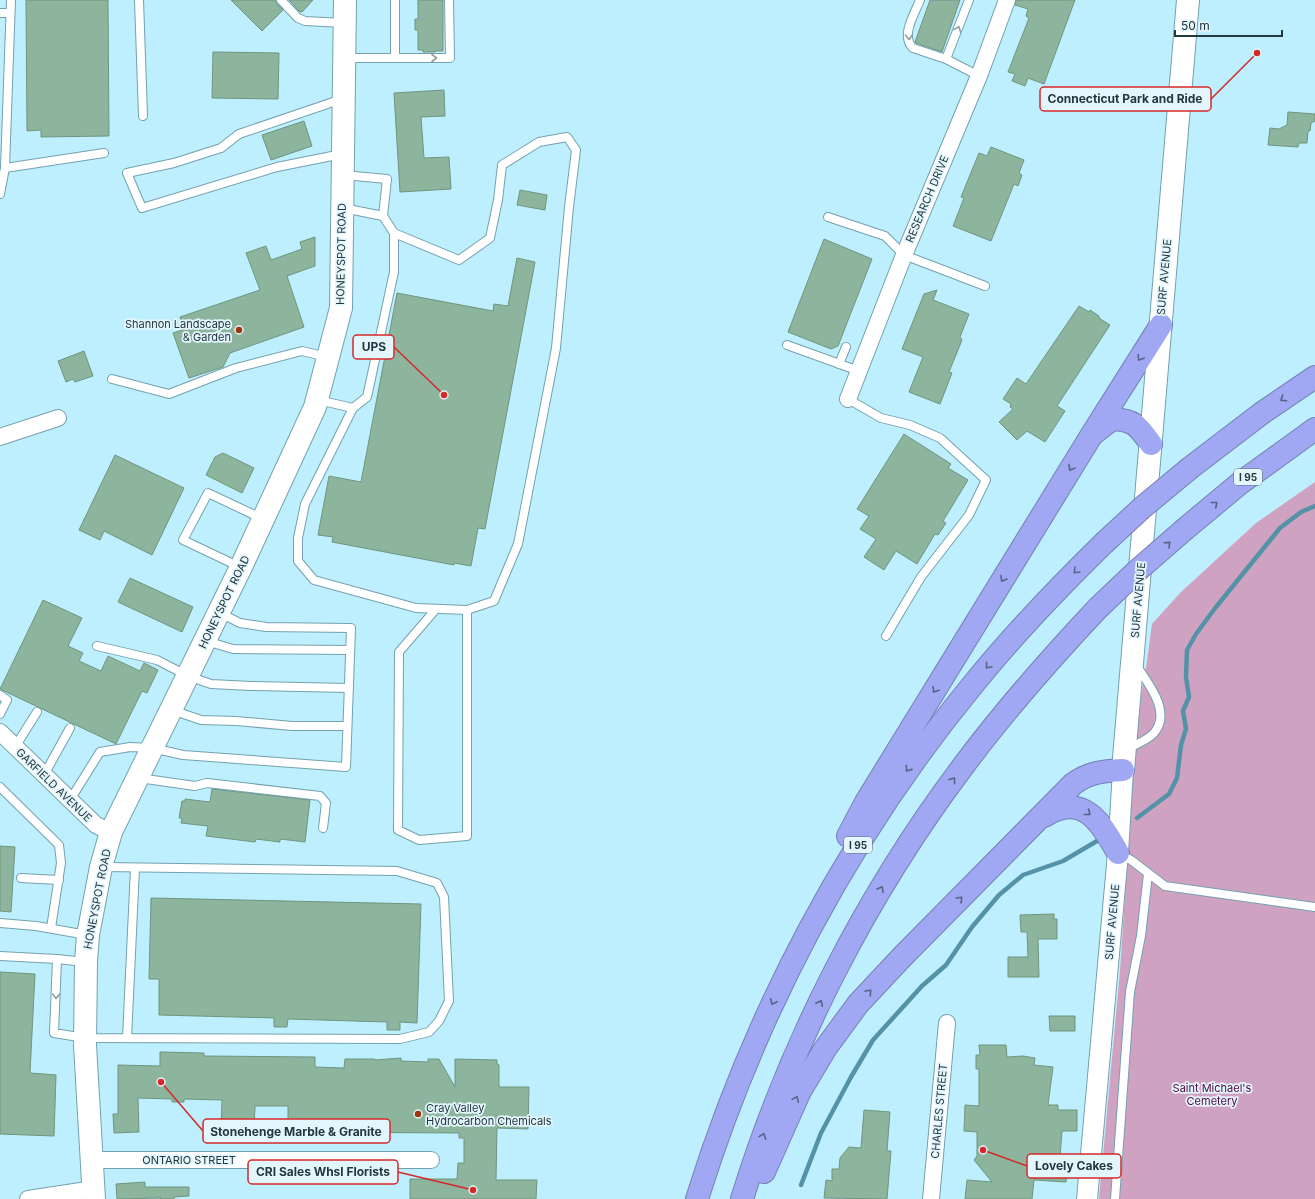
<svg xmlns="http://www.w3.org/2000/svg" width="1315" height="1199" font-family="Inter,sans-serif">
<rect width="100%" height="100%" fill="#beeffe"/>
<path fill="#d0a2c1" d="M1315,482V1199H1099L1120,971L1131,800L1141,696L1147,661L1152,624L1180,593L1256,523Z"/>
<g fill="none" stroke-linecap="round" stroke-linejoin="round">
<g stroke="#5493a7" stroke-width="4.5">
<path d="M1137,818L1169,794L1177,778L1181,745L1186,729L1183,711L1189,697L1186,677L1187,650L1196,634L1216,607L1280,528L1301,512L1315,506"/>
<path d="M801,1185L821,1133L851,1077L873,1040L922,986L946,965L972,927L999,895L1023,875L1063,861L1097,841"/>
</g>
</g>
<g fill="#8db49d" stroke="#6e957e">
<path d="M26,0H108L109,136L41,137V130L27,131Z"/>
<path d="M231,0H276L277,4L283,10L262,31Z"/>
<path d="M289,0H313L302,12L299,11Z"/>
<path d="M418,0H443V51H435V52H423V50H418V30H415V19H418Z"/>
<path d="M930,0H960L942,52L916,43L915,42Z"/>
<path d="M1016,0H1075L1044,84L1028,78L1025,86L1012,81L1015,74L1008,72L1029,18L1026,16L1028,9L1015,5Z"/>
<path d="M213,52L279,53L278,99L212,98Z"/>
<path d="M444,90L445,116L421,117L424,158L449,157L451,189L400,192L394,93Z"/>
<path d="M1288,112L1315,114V121L1311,123L1310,131H1308L1307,143H1299L1298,147L1268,145L1270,128L1279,129L1287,125Z"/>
<path d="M304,121L312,146L271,160L262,135Z"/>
<path d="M991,147L1024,160L1019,173L1022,175L1018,186L1014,184L991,241L953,226L964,198L961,197L979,153L987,156Z"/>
<path d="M520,190L547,195L545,210L517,205Z"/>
<path d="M315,237V266L287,276L304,327L230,353L223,367L189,378L173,333L185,329L180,317L260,290L246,253L266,246L271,260L302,249L300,242Z"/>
<path d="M824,239L872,259L838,346L831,349L788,332Z"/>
<path d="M517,258L535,262L485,529L478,528L471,566L454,563V565L332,542L333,537L318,535L329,476L361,482L397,293L493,311L494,304L508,306Z"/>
<path d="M937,290L933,300L969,314L960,337L962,340L949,372L952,373L940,404L909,392L923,357L902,349L924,294Z"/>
<path d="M1079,306L1089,312L1090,310L1099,316V318L1110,325L1057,406L1065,411L1045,442L1027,431L1017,440L999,422L1013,409L1010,407L1011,404L1003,399L1017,378L1026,384Z"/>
<path d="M84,351L93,376L75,382L73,379L66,382L58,361Z"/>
<path d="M904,434L951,464L948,468L968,480L943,521L946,523L938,535L935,534L917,564L896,551L884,570L864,557L876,539L860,529L869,516L857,509Z"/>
<path d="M223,453L254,468L242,493L206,475L215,457Z"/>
<path d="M115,455L184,488L152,555L104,531L100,540L79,530Z"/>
<path d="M130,578L193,607L182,632L118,602Z"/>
<path d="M43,600L82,618L68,646L83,653L79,661L101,671L108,656L140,671L144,663L158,670L147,693L142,691L116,744L0,689Z"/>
<path d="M212,789L310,800L305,842L280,839V842L256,839L255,842L206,836L208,826L181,823L182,818H179L182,801H185V799L210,802Z"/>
<path d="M0,846L15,847L11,912L0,911Z"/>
<path d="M151,898L421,904L417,1023L400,1022V1030H387V1022L288,1019L287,1027H274V1018L159,1015V979H149Z"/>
<path d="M1054,914V919H1057V939H1038L1039,977H1008V957H1028L1027,932H1021L1020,915Z"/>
<path d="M0,972L35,974L30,1073L56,1075L54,1136L0,1134Z"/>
<path d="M1049,1016H1075V1031H1050Z"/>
<path d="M979,1045H1006L1007,1057L1023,1056L1035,1058L1034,1065L1053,1067L1048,1105H1058V1110H1077V1131H1062L1060,1157L1068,1158L1066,1182L1034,1180L1032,1199H965L967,1180L992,1182L974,1160L977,1156V1132L964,1131L965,1105L979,1106V1069H976V1055H980Z"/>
<path d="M160,1052L204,1053V1056L315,1057V1067L344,1068L345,1059H375V1060L401,1058V1061L428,1062V1059H439L455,1087V1059L497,1060V1064L499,1065V1087H529L528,1129L497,1128L496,1180H537L536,1199H410V1179H457L458,1163H464V1138H459V1133L288,1132V1106H255L254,1132L221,1131L222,1100L184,1099V1102H172V1099L138,1098L139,1132L114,1133L113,1114H118V1065L160,1066Z"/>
<path d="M864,1110L890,1112L887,1151H891L887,1199L824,1198L826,1180L832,1181V1169H839L840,1158L849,1147L861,1148Z"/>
<path d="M145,1182V1187H189V1196L174,1197V1199H160L161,1198L117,1199L116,1184Z"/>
</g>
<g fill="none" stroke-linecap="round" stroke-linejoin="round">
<defs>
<g id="service">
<path d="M139,0L143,116"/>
<path d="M281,0L298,18L305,21L344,23"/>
<path d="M920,0C915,13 900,36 913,48L946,59L979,76"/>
<path d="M0,13H10"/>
<path d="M345,58H395V0"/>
<path d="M395,58H450L449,0"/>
<path d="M946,59L969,0"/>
<path d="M342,99L239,134L221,148L174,163L127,173L142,208L277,167L342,154"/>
<path d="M5,168L104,153"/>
<path d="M343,175L387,179L383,216"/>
<path d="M0,194L5,168L11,0"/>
<path d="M828,217L885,236L904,255L985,286"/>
<path d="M787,345L859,371"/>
<path d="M839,364L846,347"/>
<path d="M112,379L169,394L236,368L302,351L327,357"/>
<path d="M848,399L881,418L910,425L940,438L986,480L969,515L921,577L886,636"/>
<path d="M318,400L353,408L305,504L298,538V561L314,580L416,608L467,610L494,601L518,544L556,348L569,207L576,150L567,137L539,142L502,165L498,200L490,238L459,260L394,233L383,216L343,208"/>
<path d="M353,408L367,397L394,272V233"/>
<path d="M240,567L183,540L208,493L263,519"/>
<path d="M436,609L399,652L398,830L419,840L467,836V610"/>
<path d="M206,641L233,649L350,650"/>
<path d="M97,646L157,660L188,676L211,684L251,686L349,688"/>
<path d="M0,695L7,700L0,714"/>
<path d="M172,710L201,720L236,721L292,726H347"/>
<path d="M15,747L37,712"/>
<path d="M1126,749C1135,745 1146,741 1153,734C1173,713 1148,683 1136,665"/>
<path d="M44,775L70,728"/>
<path d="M139,778L195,786L207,783L320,796L326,803L323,828"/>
<path d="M0,787L59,845L61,863L51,928"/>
<path d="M70,800L100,752L130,747L152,748L183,755L346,767L351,628L266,627L240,623L220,613"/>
<path d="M1118,853L1131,860L1165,886L1315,907"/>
<path d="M21,878L59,880"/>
<path d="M0,923L36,926L87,935"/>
<path d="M0,956L57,959L85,962"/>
<path d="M57,959L54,1033L85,1038L400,1039L429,1032L439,1021L449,1001L444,897L437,883L397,871L103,867"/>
<path d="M127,1038L135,868"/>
<path d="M1115,1199L1130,992L1141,936L1148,874"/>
</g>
<g id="minor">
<path d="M848,399L904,255L979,76L1007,0"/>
<path d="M0,437L58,418"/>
<path d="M0,732L96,825L111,832"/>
<path d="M91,1160H431"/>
<path d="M28,1199L94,1189"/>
<path d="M931,1199L947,1023"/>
</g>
<path id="tertiary" d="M1087,1199L1118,853L1123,770"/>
<g id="secondary">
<path d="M1123,770L1188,0"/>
<path d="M94,1199L85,1045L86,962L88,935L101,867L111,832L241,567L315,407L341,308L345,0"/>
</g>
<g id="motorway">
<path d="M1094,433L1112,419C1135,420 1138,426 1151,444"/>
<path d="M1190,468L1262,413L1315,377"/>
<path d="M1185,529L1239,484L1315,429"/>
<path d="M1044,816C1083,792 1101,822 1118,853"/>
<path d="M848,836L866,802L1091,436L1161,325"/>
<path d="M764,1172L800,1091L825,1049L858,1004L902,957L1073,784C1089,772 1104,771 1123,770"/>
<path d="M697,1199C755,1013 847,838 971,687C1012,636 1057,589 1104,543"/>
<path d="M742,1199C790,1044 866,895 964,765C1005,710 1051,658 1098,608"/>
</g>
</defs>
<use href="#service" stroke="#73a1af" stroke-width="10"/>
<use href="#minor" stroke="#73a1af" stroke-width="18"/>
<use href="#tertiary" stroke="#73a1af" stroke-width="22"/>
<use href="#secondary" stroke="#73a1af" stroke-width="24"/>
<use href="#motorway" stroke="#7580b3" stroke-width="24"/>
<use href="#service" stroke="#fff" stroke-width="8"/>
<use href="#minor" stroke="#fff" stroke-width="16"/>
<use href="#tertiary" stroke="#fff" stroke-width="20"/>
<use href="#secondary" stroke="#fff" stroke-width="22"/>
<use href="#motorway" stroke="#a0a7f3" stroke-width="22"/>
<defs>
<g id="motorway-bridge">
<path d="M1104,543L1143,507L1190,468"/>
<path d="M1098,608L1138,570L1185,529"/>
</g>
</defs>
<use href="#motorway-bridge" stroke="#7580b3" stroke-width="24" stroke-linecap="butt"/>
<use href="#motorway-bridge" stroke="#a0a7f3" stroke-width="22"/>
</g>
<defs><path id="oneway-chevron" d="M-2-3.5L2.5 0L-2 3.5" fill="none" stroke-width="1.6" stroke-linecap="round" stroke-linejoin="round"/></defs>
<g stroke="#929b9e">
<use href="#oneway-chevron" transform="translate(958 29) rotate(-69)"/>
<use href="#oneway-chevron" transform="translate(909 37) rotate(87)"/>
<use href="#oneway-chevron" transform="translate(434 58)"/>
<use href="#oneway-chevron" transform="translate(56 996) rotate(92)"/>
</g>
<g stroke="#566486">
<use href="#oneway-chevron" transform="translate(1140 358) rotate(122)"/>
<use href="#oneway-chevron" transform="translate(1283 399) rotate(146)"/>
<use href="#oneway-chevron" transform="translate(1071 468) rotate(121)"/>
<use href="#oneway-chevron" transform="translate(1215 504) rotate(-39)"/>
<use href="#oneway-chevron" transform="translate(1168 544) rotate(-42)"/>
<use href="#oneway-chevron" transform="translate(1076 571) rotate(135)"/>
<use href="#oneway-chevron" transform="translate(1003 579) rotate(121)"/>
<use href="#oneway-chevron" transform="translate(988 666) rotate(130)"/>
<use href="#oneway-chevron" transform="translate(935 690) rotate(122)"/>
<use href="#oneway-chevron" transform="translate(908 769) rotate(125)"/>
<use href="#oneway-chevron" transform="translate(953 780) rotate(-54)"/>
<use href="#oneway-chevron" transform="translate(1088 813) rotate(38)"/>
<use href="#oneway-chevron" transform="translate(881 889) rotate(-59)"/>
<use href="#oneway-chevron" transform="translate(960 899) rotate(-45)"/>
<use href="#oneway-chevron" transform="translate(869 992) rotate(-47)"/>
<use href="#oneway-chevron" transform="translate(773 1002) rotate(115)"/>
<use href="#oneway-chevron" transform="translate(820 1003) rotate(-65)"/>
<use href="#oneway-chevron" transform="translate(796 1099) rotate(-66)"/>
<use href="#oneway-chevron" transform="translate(763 1136) rotate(-70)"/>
</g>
<g fill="#9b360d" stroke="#e4f6fd" stroke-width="1.5">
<circle cx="239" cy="330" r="4"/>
<circle cx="418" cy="1114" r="4"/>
</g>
<g text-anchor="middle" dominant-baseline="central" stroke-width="3.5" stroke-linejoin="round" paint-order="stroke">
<g fill="#e4f6fd" stroke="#5e7077" stroke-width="1">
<rect x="1234" y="469" width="28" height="16" rx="3"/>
<rect x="844" y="837" width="28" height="16" rx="3"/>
</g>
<g font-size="10" font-weight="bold" fill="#24373d">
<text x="1248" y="477">I 95</text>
<text x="858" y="845">I 95</text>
</g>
<g font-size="11" fill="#24373d" stroke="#e4f6fd">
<text transform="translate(927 199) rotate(-67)">RESEARCH DRIVE</text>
<text transform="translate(341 254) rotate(-89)">HONEYSPOT ROAD</text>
<text transform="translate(1164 277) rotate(-85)">SURF AVENUE</text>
<text transform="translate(1138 600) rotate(-85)">SURF AVENUE</text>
<text transform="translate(224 602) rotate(-64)">HONEYSPOT ROAD</text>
<text transform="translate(54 785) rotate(44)">GARFIELD AVENUE</text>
<text transform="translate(97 899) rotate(-79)">HONEYSPOT ROAD</text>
<text transform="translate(1112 922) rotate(-85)">SURF AVENUE</text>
<text transform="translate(939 1111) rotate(-85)">CHARLES STREET</text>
<text x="189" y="1160">ONTARIO STREET</text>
</g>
<g font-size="11" fill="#24373d" stroke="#e4f6fd" text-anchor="end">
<text x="231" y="324">Shannon Landscape<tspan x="231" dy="13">&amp; Garden</tspan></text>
<text x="426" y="1108" text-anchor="start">Cray Valley<tspan x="426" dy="13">Hydrocarbon Chemicals</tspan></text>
</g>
<g font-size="11" fill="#500941" stroke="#e4f6fd">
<text x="1212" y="1088">Saint Michael's<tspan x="1212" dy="13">Cemetery</tspan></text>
</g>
</g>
<path fill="none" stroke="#d62828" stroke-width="1.5" d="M1257 53L1211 99M444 395L394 347M161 1082L203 1131M983 1150L1027 1166M473 1190L398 1172"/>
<g fill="#d62828" stroke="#e4f6fd" stroke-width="1.5">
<circle cx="1257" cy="53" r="4"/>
<circle cx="444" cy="395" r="4"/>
<circle cx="161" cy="1082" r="4"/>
<circle cx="983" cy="1150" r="4"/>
<circle cx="473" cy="1190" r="4"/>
</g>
<g fill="#e4f6fd" stroke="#d62828" stroke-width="1.5">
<rect x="1040" y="87" width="171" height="24" rx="4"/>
<rect x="353" y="335" width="41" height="24" rx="4"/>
<rect x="203" y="1119" width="187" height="24" rx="4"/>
<rect x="1027" y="1154" width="94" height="24" rx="4"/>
<rect x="248" y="1160" width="150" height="24" rx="4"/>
</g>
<g font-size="12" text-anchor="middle" font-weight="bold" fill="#24373d">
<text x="1125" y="103">Connecticut Park and Ride</text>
<text x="374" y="351">UPS</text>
<text x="296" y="1136">Stonehenge Marble &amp; Granite</text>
<text x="1074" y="1170">Lovely Cakes</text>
<text x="323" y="1176">CRI Sales Whsl Florists</text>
</g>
<path d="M1175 30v6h107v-6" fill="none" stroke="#24373d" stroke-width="2"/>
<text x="1181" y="30" font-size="12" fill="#24373d" stroke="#e4f6fd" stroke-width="3" paint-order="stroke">50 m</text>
</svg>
